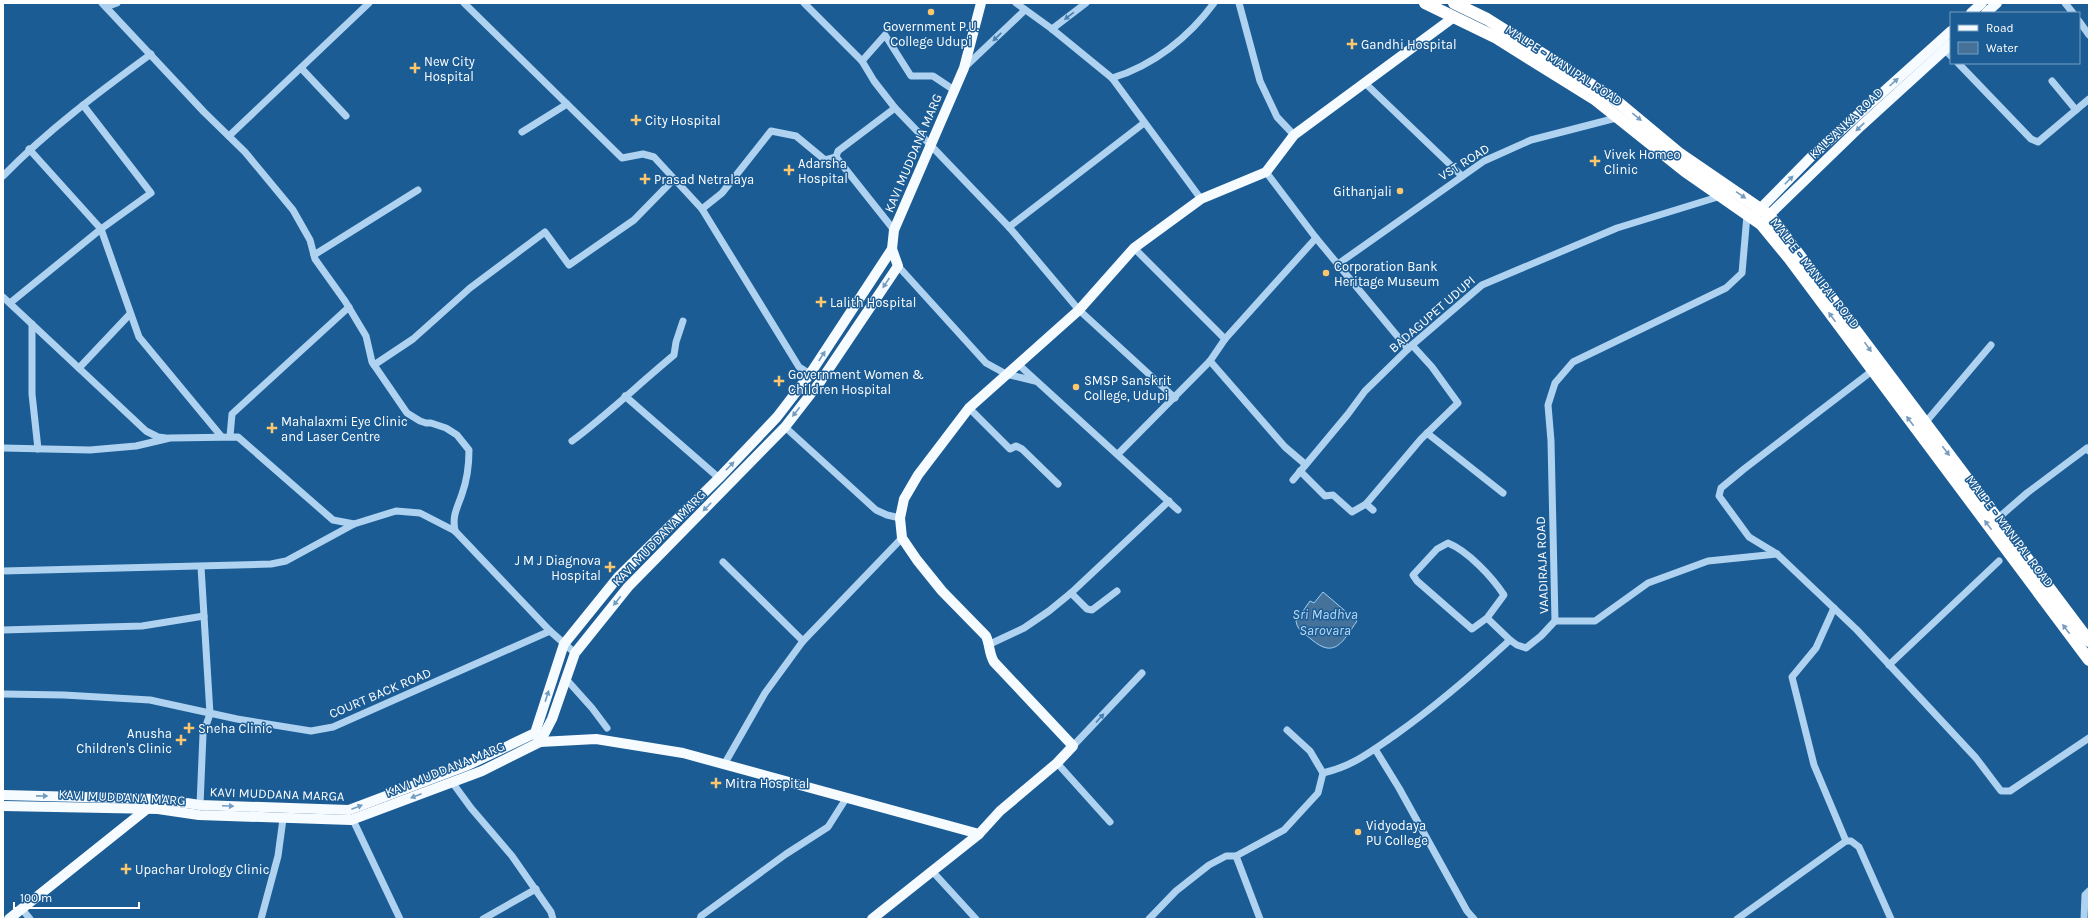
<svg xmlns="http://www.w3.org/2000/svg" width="2092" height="922" font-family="Karla,sans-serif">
<rect width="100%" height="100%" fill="#1b5c95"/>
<path fill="#44729a" stroke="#a1cef1" d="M1323,592L1357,621C1343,641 1335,660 1311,639C1304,633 1297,630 1296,621L1310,601L1314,603Z"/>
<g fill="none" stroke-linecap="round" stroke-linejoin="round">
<g stroke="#aed2ef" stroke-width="7">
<path d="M102,3L204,112L245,152L293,210L310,240L315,259L345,301L366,336L372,362L407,413L420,421L426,423H431L446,428L457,435L469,450C469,466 467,480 462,494C457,509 452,515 455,531"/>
<path d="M464,3L622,158L643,154L654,157L702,209L799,367L810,374"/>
<path d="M804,3L862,61L874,81L895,108L1009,227L1079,310L1175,398"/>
<path d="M1016,3L1052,29L1112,78L1201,199"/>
<path d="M1239,3L1260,81L1277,117L1294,135"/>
<path d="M2065,3L2073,13"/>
<path d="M106,7L117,3"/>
<path d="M2079,21L2089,35"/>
<path d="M1052,29L1086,3"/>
<path d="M1945,50L1951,56"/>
<path d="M862,61L885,35L911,76H933L954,90"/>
<path d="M1958,63L2031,139L2038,142L2089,99"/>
<path d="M301,68L346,116"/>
<path d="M964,68L1025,10"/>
<path d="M1112,78C1153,66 1189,37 1214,3"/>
<path d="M2052,81L2076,110"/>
<path d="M1366,84L1462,176"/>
<path d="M522,132L567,104"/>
<path d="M229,136L369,3"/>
<path d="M29,149L101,229L139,337L221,436"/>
<path d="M836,157L894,230"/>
<path d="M836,157L838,151L895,108"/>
<path d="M1266,172L1316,238L1408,349"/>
<path d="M3,176C48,130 99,92 151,54"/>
<path d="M702,209L722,193L771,131L796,136L825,160L836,157"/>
<path d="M1009,227L1144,123"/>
<path d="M1134,248L1225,339"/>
<path d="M314,255L418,190"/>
<path d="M1338,264L1484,161L1531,140L1620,117"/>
<path d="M898,266L986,363L1006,374L1035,381"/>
<path d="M3,297L146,431L158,437L166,438"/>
<path d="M10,303L101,229L151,193L83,105"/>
<path d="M32,324V394L38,449"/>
<path d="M1210,361L1285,447L1305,464"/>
<path d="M1018,364L1178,510"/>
<path d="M374,365L413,339L470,288L545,232L569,265L634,220L674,179"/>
<path d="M79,368L130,314"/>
<path d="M1872,371L1744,469L1721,488L1719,496L1749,537L1777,554L1857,630L1976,758L2001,791H2010L2089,738"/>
<path d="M625,396L719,478"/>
<path d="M969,408L1010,449L1016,446L1022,449L1058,484"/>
<path d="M1925,423L1991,345"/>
<path d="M785,427L876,510L887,515L900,518"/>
<path d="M1427,433L1503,493"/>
<path d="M230,436L232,414L349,307"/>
<path d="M572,441C608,414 640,383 674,355L676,342L683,321"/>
<path d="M3,448L90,450L136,446L170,438L238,437L333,520L354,524L396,511L420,513L455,531L550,631L575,653"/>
<path d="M1118,454L1210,361L1225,339L1316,238"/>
<path d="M1300,471L1325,496L1333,495L1352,512L1366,504"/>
<path d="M1293,480L1348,414L1365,391L1412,345L1482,285L1617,228L1721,196"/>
<path d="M1373,510L1366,504L1421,439L1458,403L1432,367L1412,345"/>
<path d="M1997,519L2027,493L2087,448L2089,451"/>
<path d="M723,562L803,641"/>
<path d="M3,571L271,564L286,561L354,524"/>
<path d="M1071,593L1087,609L1092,610L1117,591"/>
<path d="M1834,608L1816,648L1792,677L1814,765L1846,841"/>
<path d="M1487,618L1472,629L1417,581L1413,575L1437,549L1448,543C1468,551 1492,577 1504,595L1487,618L1510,640"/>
<path d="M1555,621H1595L1648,583L1708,561L1777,554"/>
<path d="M3,630L142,626L204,616"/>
<path d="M990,644L1024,628L1049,611L1071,593L1169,501"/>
<path d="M1889,665L1999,561"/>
<path d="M566,679L592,708L607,728"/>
<path d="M3,694L64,695L150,700L237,719L311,731L333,727L550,631"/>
<path d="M1287,730L1310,751L1323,773"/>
<path d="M1073,746L1142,673"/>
<path d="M1375,749L1399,788L1467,911L1474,919"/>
<path d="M725,763L765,693L803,641L902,538"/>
<path d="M1057,763L1110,822"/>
<path d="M1323,773C1353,766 1370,752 1395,735C1436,706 1473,674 1510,640L1517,645L1526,648L1541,636L1555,621L1551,441L1548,405L1555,383L1573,362L1726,288L1742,273L1747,215"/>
<path d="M452,782L471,808L512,856L551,912L553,919"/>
<path d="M200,805L203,734L210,714L201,567"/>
<path d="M353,820L400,919"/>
<path d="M1236,856L1260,919"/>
<path d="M933,872L976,919"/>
<path d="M22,909L30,919"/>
<path d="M261,919L278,856L283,819"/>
<path d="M483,919L536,889"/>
<path d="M700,919L701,916L786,854L828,827L847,797"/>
<path d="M1149,919L1176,891L1209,865L1226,856H1236L1284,830L1318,793L1323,773"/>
<path d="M1737,919L1846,841H1851L1859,847L1891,919"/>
<path d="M2084,919L2085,895L2089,891"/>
</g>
<g stroke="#f6fbff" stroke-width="10">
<path d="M1971,13L1982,3"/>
<path d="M1986,13L1997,3"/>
<path d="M1756,213L1811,157L1951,31"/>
<path d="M1765,219L1861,126L1951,44"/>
<path d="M535,733L564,644L619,576L719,478L777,417L810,374L892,249L894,230L964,68L981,3"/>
<path d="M538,738L540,742L596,739L683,753L979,834"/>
<path d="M3,795L159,799L200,805L349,810L468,765L535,733"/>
<path d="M3,806L158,809L199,815L351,820L482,771L540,742L552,719L575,653L628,587L785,427L820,382L898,266L892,249"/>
<path d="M9,919L148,808"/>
<path d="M872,919L979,834L1000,811L1057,763L1073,746L994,662C989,654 990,645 986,636L942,591L917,560L902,538L900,518L904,499L918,475L969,408L1079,310L1134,248L1201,199L1266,172L1294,135L1454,17"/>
</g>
<g stroke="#fff" stroke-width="12">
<path d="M1425,3L1495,37L1596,100L1685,171L1761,224L1789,258L2089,660"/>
<path d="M1454,3L1487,19L1614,99L1680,154L1769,215L2089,641"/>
</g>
</g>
<defs><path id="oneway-solid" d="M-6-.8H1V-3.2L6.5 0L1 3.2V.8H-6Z"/></defs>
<g fill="#477fb0">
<use href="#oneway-solid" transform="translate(1069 16) rotate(143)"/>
<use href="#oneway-solid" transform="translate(997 37) rotate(136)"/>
<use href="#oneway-solid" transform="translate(1100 718) rotate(-48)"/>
</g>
<g fill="#739cbf">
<use href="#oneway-solid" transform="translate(1894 82) rotate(-42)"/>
<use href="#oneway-solid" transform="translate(1860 127) rotate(136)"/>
<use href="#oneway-solid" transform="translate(1789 180) rotate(-45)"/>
<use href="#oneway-solid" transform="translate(886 283) rotate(124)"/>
<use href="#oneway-solid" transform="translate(822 356) rotate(-57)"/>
<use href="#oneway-solid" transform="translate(796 412) rotate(128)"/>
<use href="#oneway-solid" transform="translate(730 466) rotate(-46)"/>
<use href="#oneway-solid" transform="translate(707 507) rotate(135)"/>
<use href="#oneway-solid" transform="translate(617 601) rotate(128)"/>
<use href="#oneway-solid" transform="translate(547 696) rotate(-72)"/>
<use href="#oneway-solid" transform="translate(42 796) rotate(1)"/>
<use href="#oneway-solid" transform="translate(416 796) rotate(159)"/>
<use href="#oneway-solid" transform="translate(228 806) rotate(2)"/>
<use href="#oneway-solid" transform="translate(357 807) rotate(-21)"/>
</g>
<g fill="#769dbf">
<use href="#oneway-solid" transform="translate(1637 117) rotate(39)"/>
<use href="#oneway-solid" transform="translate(1741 195) rotate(34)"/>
<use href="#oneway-solid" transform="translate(1832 317) rotate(-126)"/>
<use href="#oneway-solid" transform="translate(1868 347) rotate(54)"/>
<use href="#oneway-solid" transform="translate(1910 421) rotate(-127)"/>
<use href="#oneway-solid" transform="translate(1946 451) rotate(53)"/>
<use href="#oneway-solid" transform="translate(1988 525) rotate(-127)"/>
<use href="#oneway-solid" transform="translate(2066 629) rotate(-127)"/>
</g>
<g fill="#ffc76c" stroke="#1b5c95" stroke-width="1.5">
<circle cx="931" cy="12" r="4"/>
<path d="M1350 38h4v4h4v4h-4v4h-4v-4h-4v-4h4z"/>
<path d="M413 62h4v4h4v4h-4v4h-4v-4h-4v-4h4z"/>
<path d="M634 114h4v4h4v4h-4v4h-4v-4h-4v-4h4z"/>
<path d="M1593 155h4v4h4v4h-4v4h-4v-4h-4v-4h4z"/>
<path d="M787 164h4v4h4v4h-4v4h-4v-4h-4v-4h4z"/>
<path d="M643 173h4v4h4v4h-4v4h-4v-4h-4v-4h4z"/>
<circle cx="1400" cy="191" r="4"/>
<circle cx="1326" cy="273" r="4"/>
<path d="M819 296h4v4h4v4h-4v4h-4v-4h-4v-4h4z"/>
<path d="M777 375h4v4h4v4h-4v4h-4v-4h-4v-4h4z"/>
<circle cx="1076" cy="387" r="4"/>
<path d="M270 422h4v4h4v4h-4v4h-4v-4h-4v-4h4z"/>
<path d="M608 561h4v4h4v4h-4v4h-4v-4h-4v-4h4z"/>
<path d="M187 722h4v4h4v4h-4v4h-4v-4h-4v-4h4z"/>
<path d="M179 734h4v4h4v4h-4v4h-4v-4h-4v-4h4z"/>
<path d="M714 777h4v4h4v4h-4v4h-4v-4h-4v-4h4z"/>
<circle cx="1358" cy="832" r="4"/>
<path d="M124 863h4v4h4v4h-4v4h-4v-4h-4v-4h4z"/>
</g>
<g text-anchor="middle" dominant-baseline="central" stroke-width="3" stroke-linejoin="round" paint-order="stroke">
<g font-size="13" fill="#fff" stroke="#1b5c95" text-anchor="start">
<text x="931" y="26" text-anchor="middle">Government P.U.<tspan x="931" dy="15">College Udupi</tspan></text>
<text x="1361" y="44">Gandhi Hospital</text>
<text x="424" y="61">New City<tspan x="424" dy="15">Hospital</tspan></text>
<text x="645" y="120">City Hospital</text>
<text x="1604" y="154">Vivek Homeo<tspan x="1604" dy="15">Clinic</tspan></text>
<text x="798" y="163">Adarsha<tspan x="798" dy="15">Hospital</tspan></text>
<text x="654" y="179">Prasad Netralaya</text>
<text x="1392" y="191" text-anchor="end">Githanjali</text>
<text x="1334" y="266">Corporation Bank<tspan x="1334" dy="15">Heritage Museum</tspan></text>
<text x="830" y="302">Lalith Hospital</text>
<text x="788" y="374">Government Women &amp;<tspan x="788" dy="15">Children Hospital</tspan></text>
<text x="1084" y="380">SMSP Sanskrit<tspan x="1084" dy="15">College, Udupi</tspan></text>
<text x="281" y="421">Mahalaxmi Eye Clinic<tspan x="281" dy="15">and Laser Centre</tspan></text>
<text x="601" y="560" text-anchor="end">J M J Diagnova<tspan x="601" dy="15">Hospital</tspan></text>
<text x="198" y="728">Sneha Clinic</text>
<text x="172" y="733" text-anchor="end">Anusha<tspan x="172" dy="15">Children's Clinic</tspan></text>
<text x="725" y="783">Mitra Hospital</text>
<text x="1366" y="825">Vidyodaya<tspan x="1366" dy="15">PU College</tspan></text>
<text x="135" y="869">Upachar Urology Clinic</text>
</g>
<g font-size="13" fill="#fff" stroke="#1b5c95">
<text transform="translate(1564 65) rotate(33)">MALPE - MANIPAL ROAD</text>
<text transform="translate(1846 123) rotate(-44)">KALSANKA ROAD</text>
<text transform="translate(913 153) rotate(-67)">KAVI MUDDANA MARG</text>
<text transform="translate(1464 162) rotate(-32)">VST ROAD</text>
<text transform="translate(1815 273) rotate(52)">MALPE - MANIPAL ROAD</text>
<text transform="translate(1432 314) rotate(-41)">BADAGUPET UDUPI</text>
<text transform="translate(2010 531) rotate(53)">MALPE - MANIPAL ROAD</text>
<text transform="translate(659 538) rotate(-46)">KAVI MUDDANA MARG</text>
<text transform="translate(1542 565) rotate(-92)">VAADIRAJA ROAD</text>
<text transform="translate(380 693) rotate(-23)">COURT BACK ROAD</text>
<text transform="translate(445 769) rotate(-22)">KAVI MUDDANA MARG</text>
<text transform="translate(277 794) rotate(2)">KAVI MUDDANA MARGA</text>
<text transform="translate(122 797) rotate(3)">KAVI MUDDANA MARG</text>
</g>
<g font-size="14" font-style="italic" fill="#badbf6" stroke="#1b5c95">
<text x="1325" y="614">Sri Madhva<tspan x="1325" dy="16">Sarovara</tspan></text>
</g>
</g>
<rect width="2092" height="922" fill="none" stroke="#ffffff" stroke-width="8"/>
<rect x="1950" y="12" width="130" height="52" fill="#1b5c95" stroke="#769dbf"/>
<rect x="1958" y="25" width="20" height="6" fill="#f6fbff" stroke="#769dbf"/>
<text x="1986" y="32" font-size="12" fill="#ffffff">Road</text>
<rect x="1958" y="42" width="20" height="12" fill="#44729a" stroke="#769dbf"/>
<text x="1986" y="52" font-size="12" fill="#ffffff">Water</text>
<path d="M14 902v6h125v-6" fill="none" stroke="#ffffff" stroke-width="2"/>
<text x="20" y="902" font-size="12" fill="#ffffff" stroke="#1b5c95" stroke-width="3" paint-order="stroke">100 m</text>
</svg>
